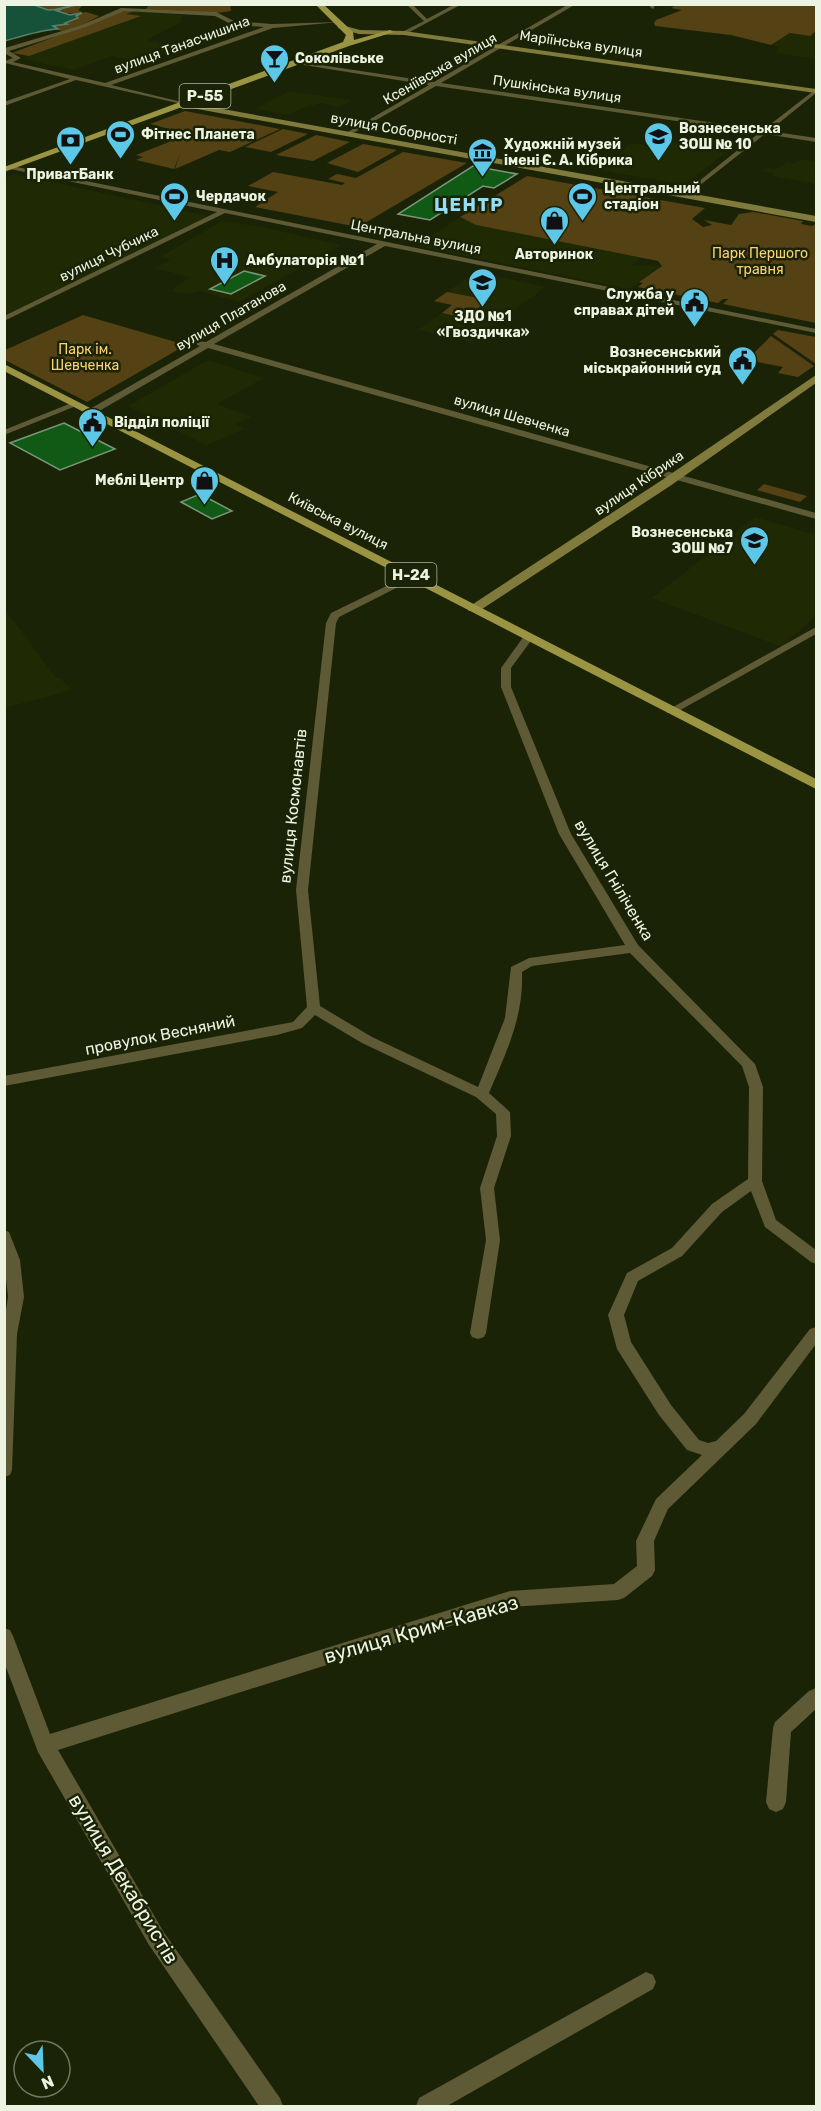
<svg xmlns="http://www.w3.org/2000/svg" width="821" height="2111" font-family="Rubik,sans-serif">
<rect width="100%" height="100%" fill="#1b2307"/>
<g fill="#1f2904">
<path d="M134,11L183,15L180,20L183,21L147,40L170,45L129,60L112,56L73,70L23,59L28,56L12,53Z"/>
<path d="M816,31V59L776,53L779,46L771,45L790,33L809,36Z"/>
<path d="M289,91L350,100L351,101L339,107L321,103L303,108L288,115L255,109Z"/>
<path d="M664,141L727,152L684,185L593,169L605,160L601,159L608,154L617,156L630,143L656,147Z"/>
<path d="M816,158V184L772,176L774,173L763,171L767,168L777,169L787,162L794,164L800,159L813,161Z"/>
<path d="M14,174L209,216L5,315V178Z"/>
<path d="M460,217L476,225L641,258L632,266L662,265L629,289L416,246Z"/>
<path d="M222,221L262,227L341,245L239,302L199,291L192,294L173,292V289L190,277L154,268L170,260L160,257Z"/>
<path d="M476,272L546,287L471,342L418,330L452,306L434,301Z"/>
<path d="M208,360L264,378L217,404L252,417L235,424L244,429L206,445L128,406Z"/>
<path d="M755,517L816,535V616L782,647L652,598Z"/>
<path d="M4,608L56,678H60L72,690L5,708Z"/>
</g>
<g fill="#544114">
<path d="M230,4L231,11L217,13L146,9L149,5Z"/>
<path d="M34,5H83L78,10L82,12L81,13L86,12L99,16L81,26L62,31L52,27L75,20L78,14L61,13L58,9L48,10Z"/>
<path d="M676,5H816V31L810,36L790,33L771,45L731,35L655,26L654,23L656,20L682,10L671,8Z"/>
<path d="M122,11H134L126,14L141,16L29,56L12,53Z"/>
<path d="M185,111L280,129L230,152L219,150L175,169L180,153L174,169L136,160L143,157L136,155L189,134L150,124Z"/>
<path d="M283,129L308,134L271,152L245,147Z"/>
<path d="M316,135L350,142L313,161L276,155Z"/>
<path d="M363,144L397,150L358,172L327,163Z"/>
<path d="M403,152L467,163L358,227L255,207L278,192L248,186L273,172L342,185L345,183L328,179L337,174L356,178Z"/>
<path d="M527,176L705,208L692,219L703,227L712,225L704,220L731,225L739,214L753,212L803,221L801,224L812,226L816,224V323L723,304L728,299H723L718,303L638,287L643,283L639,282L662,266L658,261L476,225L460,217Z"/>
<path d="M447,292L489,300L465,318L442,313L452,305L434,301Z"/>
<path d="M83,315L186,345L87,402L5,360V350Z"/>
<path d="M778,330L816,337V364L773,334Z"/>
<path d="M771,336L814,366L798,377L778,373L783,367L747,360Z"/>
<path d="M764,484L807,496L800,502L757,490Z"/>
</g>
<path fill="#16523a" stroke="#56826c" stroke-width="1.5" d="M5,4L34,5L48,10L62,9L57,11L70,15L82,13L76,16L78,18L65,23L67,24L53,26L58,29C40,30 22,36 5,41Z"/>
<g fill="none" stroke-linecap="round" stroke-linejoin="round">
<path stroke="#56826c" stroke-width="2" d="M55,10L79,4"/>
</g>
<g fill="#115a15" stroke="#7b957a" stroke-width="1.5">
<path d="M473,166L517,174L494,188L483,186L430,220L398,214Z"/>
<path d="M244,271L265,276L231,294L210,289Z"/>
<path d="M64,423L115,449L60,470L10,443Z"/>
<path d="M200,494L232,511L212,519L181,502Z"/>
</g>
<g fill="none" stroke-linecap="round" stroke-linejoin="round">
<g fill="#5d5a35" fill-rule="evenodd">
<path d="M406,4H412L427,19L455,4H462L404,35L402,32L424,21Z"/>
<path d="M569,4H576L441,83L763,130L816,89V93L769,131L816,138V142L765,134L685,197L683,194L759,133L436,86L348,136L346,133L429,85L291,63L294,61L434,82Z"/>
<path d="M651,4H656L653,9L650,7Z"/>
<path d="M121,8L216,12L234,21L272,24L340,22L273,28L111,85L186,103V105L76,80L4,106V102L70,79L5,63V61L13,58L4,53L5,48L82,25ZM124,11L215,16L233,25L264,27L105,83L13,62L21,58L9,51L86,27Z"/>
<path d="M12,166L816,329V333L385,246L214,344L816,513V519L208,348L94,414H88V410L200,346L197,345V341L206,342L377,244L225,213L4,321V316L217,212L10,169Z"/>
<path d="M74,402L81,404L4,435V430Z"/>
<path d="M413,573L418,576L416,578L339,617L336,623L308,890L320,1006L372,1037L478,1087L505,1018L511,967L529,958L625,945L559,834L501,687V668L524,636H532L533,638L511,668V687L571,834L638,945L755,1064L763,1087L762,1181L776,1220L816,1250V1264L811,1262L765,1227L751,1191L722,1212L682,1256L638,1281L624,1315L631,1342L671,1405L699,1440L708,1443L716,1441L744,1414L810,1329L816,1327V1344L756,1424L668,1509L654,1541L655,1570L652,1576L624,1598L618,1600L510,1607L58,1750L163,1931L280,2098L283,2106H259L149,1945L38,1752L4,1662V1628L10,1630L13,1636L50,1734L510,1591L614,1584L637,1566L636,1541L656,1499L702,1455L687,1450L659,1415L617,1349L608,1315L627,1273L672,1248L712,1204L748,1179L749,1087L742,1066L630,953L532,966L522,972C524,1016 506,1053 489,1093L510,1112L511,1136L494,1188L500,1240L486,1333L484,1337L478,1339L472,1337L470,1333L486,1240L480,1188L497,1136L496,1114L476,1097L362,1043L315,1015L302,1028L277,1035L4,1086V1076L293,1022L307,1007L296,890L326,623L331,613Z"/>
<path d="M816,627V634L675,713H667L666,711Z"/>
<path d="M4,1230L9,1232L20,1260L24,1297L17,1334L12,1470L10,1475L4,1477V1323L8,1297L4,1260Z"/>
<path d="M816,1688V1709L791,1732L786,1802L783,1809L776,1812L769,1809L766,1802L773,1728L775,1722L809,1691Z"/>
<path d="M646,1972L653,1975L656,1982L653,1989L447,2106H416L419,2098Z"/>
</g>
<g fill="#807b3d" fill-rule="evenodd">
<path d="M338,24L360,30L404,31L816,89V93L404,35L359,34L338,28Z"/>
<path d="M184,102L816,216V222L181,106Z"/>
<path d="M816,375V383L670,486L479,611H469L467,608L662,480Z"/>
</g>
<g fill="#9b9442" fill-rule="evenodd">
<path d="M315,4H323L353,32L354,40L390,30L394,32L349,46L4,172V167L343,42L346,35Z"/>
<path d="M4,364L816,779V789L4,371Z"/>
</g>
</g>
<defs>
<symbol id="bar-pin" viewBox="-11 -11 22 30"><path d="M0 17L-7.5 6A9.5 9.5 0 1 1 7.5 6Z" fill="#5dc7e8" stroke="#1b2307"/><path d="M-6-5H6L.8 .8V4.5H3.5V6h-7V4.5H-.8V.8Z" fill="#111"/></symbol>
<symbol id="stadium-pin" viewBox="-11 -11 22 30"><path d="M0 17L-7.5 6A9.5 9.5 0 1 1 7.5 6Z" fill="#5dc7e8" stroke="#1b2307"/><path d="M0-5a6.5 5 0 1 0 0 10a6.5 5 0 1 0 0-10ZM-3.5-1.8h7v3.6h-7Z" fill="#111"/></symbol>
<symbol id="school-pin" viewBox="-11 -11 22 30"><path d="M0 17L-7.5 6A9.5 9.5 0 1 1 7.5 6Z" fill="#5dc7e8" stroke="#1b2307"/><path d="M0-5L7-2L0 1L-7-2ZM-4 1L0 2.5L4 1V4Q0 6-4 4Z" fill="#111"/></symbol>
<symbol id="bank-pin" viewBox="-11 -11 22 30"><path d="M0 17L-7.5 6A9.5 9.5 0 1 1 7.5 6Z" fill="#5dc7e8" stroke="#1b2307"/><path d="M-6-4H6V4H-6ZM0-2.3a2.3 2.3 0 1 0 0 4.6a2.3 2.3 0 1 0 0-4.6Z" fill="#111"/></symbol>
<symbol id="museum-pin" viewBox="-11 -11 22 30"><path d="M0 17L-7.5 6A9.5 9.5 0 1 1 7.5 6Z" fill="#5dc7e8" stroke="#1b2307"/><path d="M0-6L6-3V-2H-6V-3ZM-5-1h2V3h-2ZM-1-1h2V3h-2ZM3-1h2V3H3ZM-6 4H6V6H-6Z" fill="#111"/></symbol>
<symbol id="shop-pin" viewBox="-11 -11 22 30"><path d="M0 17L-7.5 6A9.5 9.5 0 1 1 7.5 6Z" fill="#5dc7e8" stroke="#1b2307"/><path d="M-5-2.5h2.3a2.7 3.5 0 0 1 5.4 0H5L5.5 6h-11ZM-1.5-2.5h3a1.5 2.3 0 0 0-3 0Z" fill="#111"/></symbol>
<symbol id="hospital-pin" viewBox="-11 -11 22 30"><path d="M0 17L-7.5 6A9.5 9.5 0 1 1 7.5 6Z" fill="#5dc7e8" stroke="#1b2307"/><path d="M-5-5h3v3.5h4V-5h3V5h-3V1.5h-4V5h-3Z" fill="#111"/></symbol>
<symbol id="civic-pin" viewBox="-11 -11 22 30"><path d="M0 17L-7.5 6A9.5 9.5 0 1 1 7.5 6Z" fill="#5dc7e8" stroke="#1b2307"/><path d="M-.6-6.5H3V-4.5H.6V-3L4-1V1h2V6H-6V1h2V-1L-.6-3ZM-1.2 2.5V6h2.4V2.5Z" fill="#111"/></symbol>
</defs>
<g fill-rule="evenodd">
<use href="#bar-pin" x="258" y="42" width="33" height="45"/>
<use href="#stadium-pin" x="104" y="118" width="33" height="45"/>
<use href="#school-pin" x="642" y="120" width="33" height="45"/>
<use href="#bank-pin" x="54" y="124" width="33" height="45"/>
<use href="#museum-pin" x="466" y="136" width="33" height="45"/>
<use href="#stadium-pin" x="158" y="180" width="33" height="45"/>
<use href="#stadium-pin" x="566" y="180" width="33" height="45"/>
<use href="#shop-pin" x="538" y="204" width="33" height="45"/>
<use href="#hospital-pin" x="208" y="244" width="33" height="45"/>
<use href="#school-pin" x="466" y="266" width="33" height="45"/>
<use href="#civic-pin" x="678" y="286" width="33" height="45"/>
<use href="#civic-pin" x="726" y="344" width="33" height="45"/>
<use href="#civic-pin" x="76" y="406" width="33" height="45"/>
<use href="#shop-pin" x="188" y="464" width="33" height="45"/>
<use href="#school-pin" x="738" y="524" width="33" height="45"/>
</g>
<g text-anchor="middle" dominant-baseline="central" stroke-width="5" stroke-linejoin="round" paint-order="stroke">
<g font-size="14" fill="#ecf3e1" stroke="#1b2307">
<text transform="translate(581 44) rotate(8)">Маріїнська вулиця</text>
<text transform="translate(182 45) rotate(-20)">вулиця Танасчишина</text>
<text transform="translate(440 69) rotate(-30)">Ксеніївська вулиця</text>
<text transform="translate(557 89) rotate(8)">Пушкінська вулиця</text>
<text transform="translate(394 129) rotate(10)">вулиця Соборності</text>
<text transform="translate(416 237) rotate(11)">Центральна вулиця</text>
<text transform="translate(109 254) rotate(-26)">вулиця Чубчика</text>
<text transform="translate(231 316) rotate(-30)">вулиця Платанова</text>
<text transform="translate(512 416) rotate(16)">вулиця Шевченка</text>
<text transform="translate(639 483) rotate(-34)">вулиця Кібрика</text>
<text transform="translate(338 521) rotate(27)">Київська вулиця</text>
</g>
<g font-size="14" font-weight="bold" fill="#ecf3e1" stroke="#1b2307" text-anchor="start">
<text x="295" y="58">Соколівське</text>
<text x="679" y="128">Вознесенська<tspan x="679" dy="16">ЗОШ № 10</tspan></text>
<text x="141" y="134">Фітнес Планета</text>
<text x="504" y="144">Художній музей<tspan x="504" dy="16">імені Є. А. Кібрика</tspan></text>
<text x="70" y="174" text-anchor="middle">ПриватБанк</text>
<text x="604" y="188">Центральний<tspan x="604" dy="16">стадіон</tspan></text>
<text x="196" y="196">Чердачок</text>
<text x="554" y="254" text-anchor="middle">Авторинок</text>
<text x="246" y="260">Амбулаторія №1</text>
<text x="674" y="294" text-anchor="end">Служба у<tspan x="674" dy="16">справах дітей</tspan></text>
<text x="483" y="316" text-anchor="middle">ЗДО №1<tspan x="483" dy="16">«Гвоздичка»</tspan></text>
<text x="721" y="352" text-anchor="end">Вознесенський<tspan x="721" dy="16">міськрайонний суд</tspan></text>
<text x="114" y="422">Відділ поліції</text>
<text x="184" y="480" text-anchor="end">Меблі Центр</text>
<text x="733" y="532" text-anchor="end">Вознесенська<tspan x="733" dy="16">ЗОШ №7</tspan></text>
</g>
<g font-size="14" fill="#fcd173" stroke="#1b2307">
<text x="760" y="253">Парк Першого<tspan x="760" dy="16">травня</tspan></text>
<text x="85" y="349">Парк ім.<tspan x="85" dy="16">Шевченка</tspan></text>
</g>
<g fill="#1b2307" stroke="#adb5a0" stroke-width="1.5">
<rect x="179.5" y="84" width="51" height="24" rx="4.5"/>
<rect x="385.5" y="563" width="51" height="24" rx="4.5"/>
</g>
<g font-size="15" font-weight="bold" fill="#ecf3e1">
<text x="205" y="96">Р-55</text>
<text x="411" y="575">Н-24</text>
</g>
<g font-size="16" fill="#ecf3e1" stroke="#1b2307">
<text transform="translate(293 806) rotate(-84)">вулиця Космонавтів</text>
<text transform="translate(614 880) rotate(59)">вулиця Гніліченка</text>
<text transform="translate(160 1035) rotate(-11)">провулок Весняний</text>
</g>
<g font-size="18" font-weight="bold" letter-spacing="1.5" fill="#95def7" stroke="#1b2307">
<text x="469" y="205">ЦЕНТР</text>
</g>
<g font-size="20" fill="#ecf3e1" stroke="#1b2307">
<text transform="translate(421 1629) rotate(-16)">вулиця Крим-Кавказ</text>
<text transform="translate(124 1879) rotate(59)">вулиця Декабристів</text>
</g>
</g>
<rect width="821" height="2111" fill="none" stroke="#ecf3e1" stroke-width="12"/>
<g transform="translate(42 2069) rotate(157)"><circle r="28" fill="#1b2307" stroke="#6f765e" stroke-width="1.5"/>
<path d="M0-4.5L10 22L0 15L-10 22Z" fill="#5dc7e8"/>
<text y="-9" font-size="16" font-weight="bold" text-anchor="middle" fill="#ecf3e1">N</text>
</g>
</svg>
